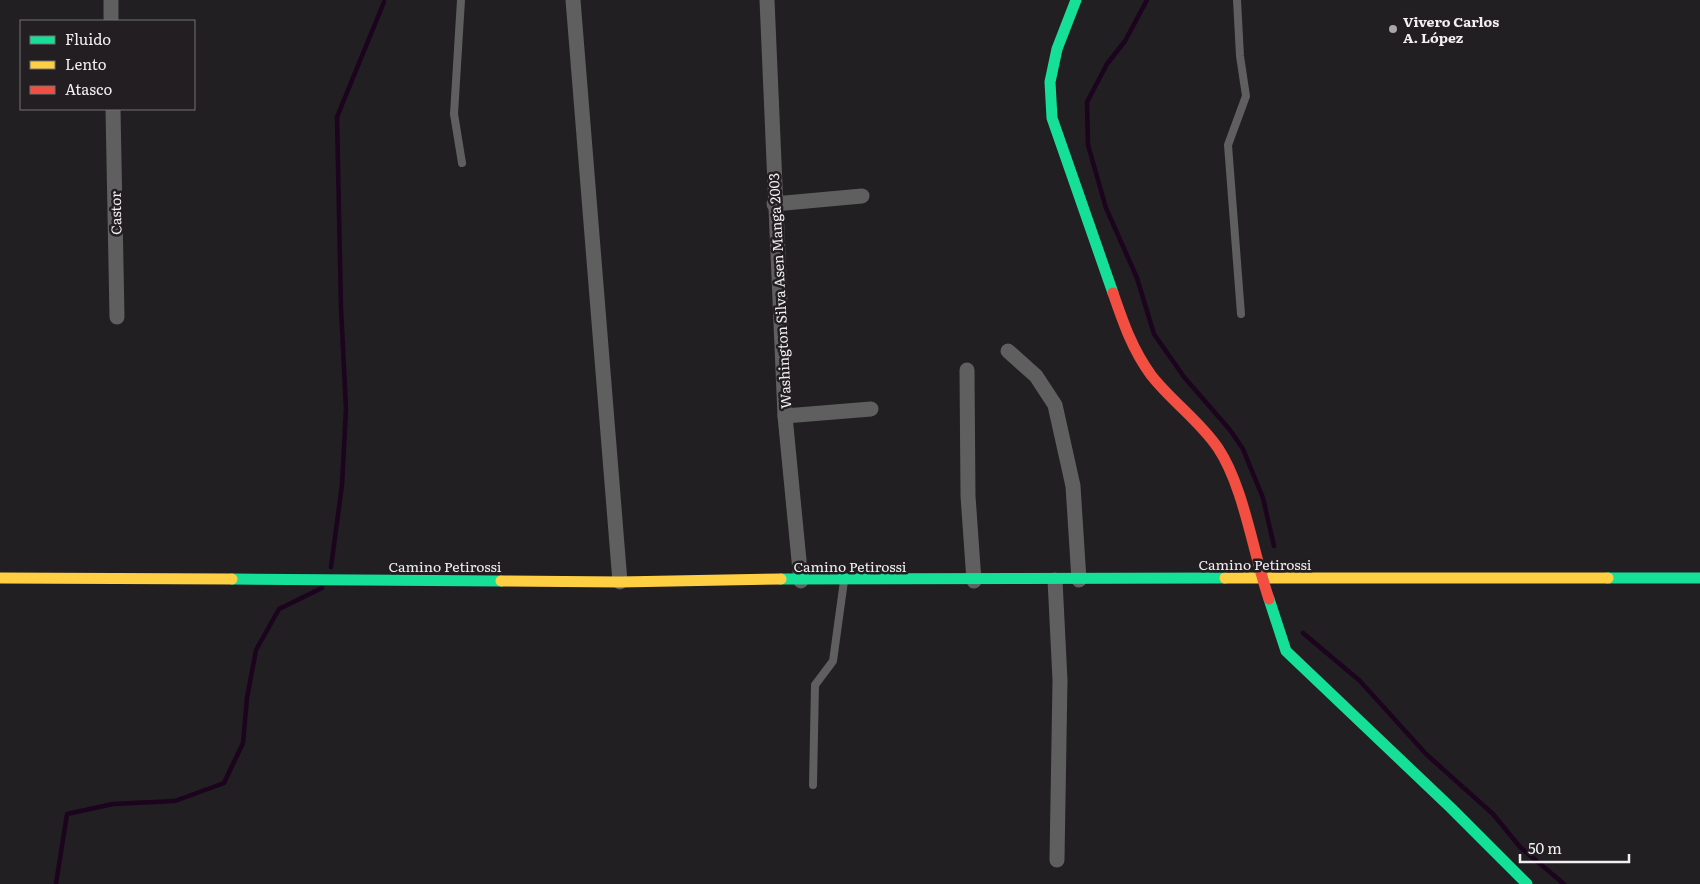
<svg xmlns="http://www.w3.org/2000/svg" width="1700" height="884" font-family="Literata,serif">
<rect width="100%" height="100%" fill="#211f21"/>
<g fill="none" stroke-linecap="round" stroke-linejoin="round">
<g stroke="#1c031e" stroke-width="4.5">
<path d="M1147,0L1125,41L1107,64L1087,102L1088,145L1106,208L1137,278L1154,334L1184,377L1230,430L1243,449L1263,498L1274,546"/>
<path d="M331,567L342,485L346,409L341,308L337,117L384,2"/>
<path d="M1303,633L1360,681L1426,754L1493,814L1520,847L1564,884"/>
<path d="M56,884L67,814L113,804L175,801L224,783L243,743L247,698L256,650L279,609L322,588"/>
</g>
<g stroke="#5f5f5f" stroke-width="8">
<path d="M461,0L454,114L462,163"/>
<path d="M1237,0L1240,56L1246,96L1228,145L1241,314"/>
<path d="M813,785L815,685L833,661L844,581"/>
</g>
<g stroke="#5f5f5f" stroke-width="15">
<path d="M111,0V21"/>
<path d="M573,0L620,582"/>
<path d="M767,0L785,416L801,581"/>
<path d="M113,109L117,317"/>
<path d="M774,204L862,196"/>
<path d="M1008,351L1036,376L1055,405L1073,486L1079,580"/>
<path d="M967,370L968,496L974,581"/>
<path d="M785,416L871,409"/>
<path d="M1055,580L1060,680L1057,860"/>
</g>
<g stroke="#16e098" stroke-width="11">
<path d="M1076,0L1057,49L1050,82L1052,118L1113,293"/>
<path d="M1608,578H1700"/>
<path d="M232,579L501,581"/>
<path d="M781,579L1225,578"/>
<path d="M1269,599L1286,651L1451,808L1527,884"/>
</g>
<g stroke="#ffcf43" stroke-width="11">
<path d="M0,578L232,579"/>
<path d="M1225,578H1608"/>
<path d="M501,581L620,582L781,579"/>
</g>
<path stroke="#f24e42" stroke-width="11" d="M1113,293C1123,322 1132,349 1151,375C1171,401 1199,420 1218,448C1244,487 1253,553 1269,599"/>
</g>
<circle fill="#a8a6a8" stroke="#221e22" stroke-width="2" cx="1393" cy="29" r="5"/>
<g text-anchor="middle" dominant-baseline="central" stroke-width="5" stroke-linejoin="round" paint-order="stroke">
<g font-size="14" font-weight="bold" fill="#f1eff1" stroke="#221e22" text-anchor="start">
<text x="1403" y="21">Vivero Carlos<tspan x="1403" dy="16">A. López</tspan></text>
</g>
<g font-size="14" fill="#f1eff1" stroke="#221e22">
<text transform="translate(115 213) rotate(-91)">Castor</text>
<text transform="translate(779 291) rotate(-93)">Washington Silva Asen Manga 2003</text>
<text x="1255" y="564">Camino Petirossi</text>
<text x="445" y="566">Camino Petirossi</text>
<text x="850" y="566">Camino Petirossi</text>
</g>
</g>
<rect x="20" y="20" width="175" height="90" fill="#221e22" stroke="#757275"/>
<rect x="30" y="36" width="25" height="8" fill="#16e098" stroke="#757275"/>
<text x="65" y="45" font-size="15" fill="#f1eff1">Fluido</text>
<rect x="30" y="61" width="25" height="8" fill="#ffcf43" stroke="#757275"/>
<text x="65" y="70" font-size="15" fill="#f1eff1">Lento</text>
<rect x="30" y="86" width="25" height="8" fill="#f24e42" stroke="#757275"/>
<text x="65" y="95" font-size="15" fill="#f1eff1">Atasco</text>
<path d="M1520 854v8h109v-8" fill="none" stroke="#f1eff1" stroke-width="2.5"/>
<text x="1528" y="854" font-size="15" fill="#f1eff1" stroke="#221e22" stroke-width="4" paint-order="stroke">50 m</text>
</svg>
